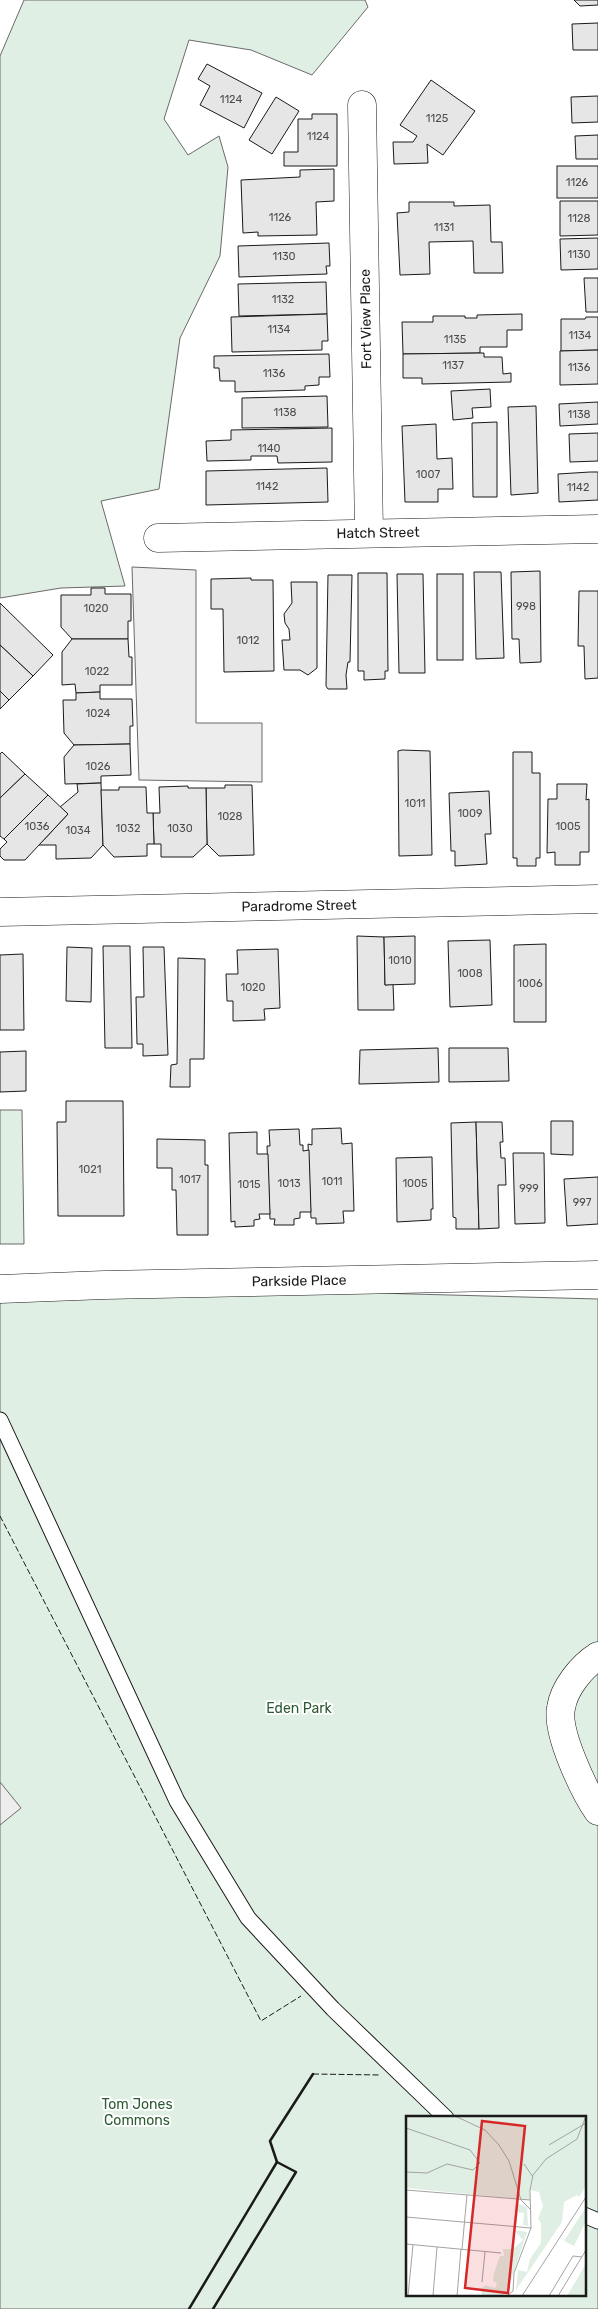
<svg xmlns="http://www.w3.org/2000/svg" width="598" height="2309" font-family="Rubik,sans-serif">
<rect width="100%" height="100%" fill="#fff"/>
<g fill="#e0efe3" stroke="#6a6a6a" fill-rule="evenodd">
<path d="M24,0H365L368,7L312,75L251,50L189,40L164,119L188,155L219,136L228,167L220,256L180,338L159,489L101,501L125,586L61,588L0,598V56Z"/>
<path d="M0,1110H22L24,1244H0Z"/>
<path d="M78,1285L598,1299V2309H0V1289ZM407,2118H584V2295H407Z"/>
</g>
<g fill="#ededed" stroke="#6a6a6a">
<path d="M132,567L196,570V723H262V782L139,780Z"/>
<path d="M0,1782L21,1808L0,1825Z"/>
</g>
<g fill="#e6e6e6" stroke="#1a1a1a">
<path d="M574,0H598V5L580,6Z"/>
<path d="M598,23V50H573L572,24Z"/>
<path d="M207,64L262,93L244,128L200,105L210,86L198,79Z"/>
<path d="M431,80L475,111L443,155L427,144L428,163L394,164L393,142H413L417,136L400,125Z"/>
<path d="M598,96V122L572,123L571,97Z"/>
<path d="M276,97L299,111L272,154L249,140Z"/>
<path d="M312,114H337V166H284V152H298V119H312Z"/>
<path d="M598,135V159H576L575,136Z"/>
<rect x="557" y="166" width="41" height="32"/>
<path d="M334,169V201L316,202L317,235L258,236V232L243,233L241,180L300,177V170Z"/>
<path d="M560,201H598V235L560,236Z"/>
<path d="M409,202H454V206L490,205L491,242H502L503,273H474L473,241L429,242L430,274L400,275L397,213L409,212Z"/>
<path d="M598,238V269L561,270L560,239Z"/>
<path d="M329,243L330,266H326L327,274L239,277L238,246Z"/>
<path d="M584,278H598V312H586Z"/>
<path d="M326,282L327,314L239,316L238,284Z"/>
<path d="M327,314L328,341H322V350L232,352L231,317Z"/>
<path d="M522,314V330H507V347H480V353L403,354L402,322H433V316H465V318H477V315Z"/>
<path d="M586,317H598V350L561,351V319H585Z"/>
<path d="M598,350V384L560,385V351Z"/>
<path d="M480,353H484V357H502L503,374L511,373V382L422,384V378H403V354Z"/>
<path d="M329,354L330,377H319V385L305,386V390L235,392V381H220L219,368H214V356Z"/>
<path d="M490,389L491,407L472,408L473,418L453,420L451,391Z"/>
<path d="M327,396L328,427L242,428V398Z"/>
<path d="M598,402V424L560,426L559,404Z"/>
<path d="M536,406L538,493L511,495L508,407Z"/>
<path d="M497,422V497H473L472,423Z"/>
<path d="M436,424L437,459L452,458L453,489H438V502H405L402,426Z"/>
<path d="M332,428V462L278,463L277,456H251V460L207,461L206,441L231,440V430Z"/>
<path d="M598,433V461L570,462L569,434Z"/>
<path d="M327,468L328,502L206,505V471Z"/>
<path d="M590,472H598V500L559,502L558,474Z"/>
<path d="M540,571L541,662L520,663L519,639H512L511,572Z"/>
<path d="M474,572H501L504,658L476,659Z"/>
<path d="M358,573H387L388,671H385V679L364,680V671H358Z"/>
<path d="M397,574H423L425,673H399Z"/>
<rect x="437" y="574" width="26" height="86"/>
<path d="M328,575H352L350,662H348L346,675L347,689H328L326,686Z"/>
<path d="M251,578V580H273L274,671L224,672L223,609H211V579Z"/>
<path d="M291,582H317V668L308,675L300,670H284L282,640H290L289,629L285,623L284,614L292,603Z"/>
<path d="M91,588H105V594H131V621H128V639H72L61,627V595H91Z"/>
<path d="M579,591H598V678L585,679L584,646H578Z"/>
<path d="M0,603L53,655L33,676L0,645Z"/>
<path d="M72,639H128L129,657H132V685H100V692L76,693L75,684L62,685V652Z"/>
<path d="M0,645L33,676L9,700L0,691Z"/>
<path d="M0,691L9,700L0,709Z"/>
<path d="M100,692V699H132L133,726H130V744L74,745L64,733L63,700H76V693Z"/>
<path d="M130,744L131,775L101,776V783L65,784L64,757L74,745Z"/>
<path d="M402,750L430,751L432,855L399,856L398,751Z"/>
<path d="M2,752L25,774L0,798V754Z"/>
<path d="M513,752H532V773H540V858H536V866H517V858H513Z"/>
<path d="M25,774L48,795L4,839L0,836V798Z"/>
<path d="M101,783L103,845L91,858L56,859V845H39L68,814L60,807L78,792L77,784Z"/>
<path d="M557,784H587L586,800L589,799V852H580V865H555V852L547,853L548,799H557Z"/>
<path d="M225,785H252L254,855L219,856L207,844L206,788H225Z"/>
<path d="M188,786V788H206L207,844L193,857H161V844H154L153,813H160L159,787Z"/>
<path d="M119,787H146L147,813H153L154,844H147V856L114,857L103,845L101,790H119Z"/>
<path d="M489,791L491,834H485L487,864L455,866V851H451L449,793Z"/>
<path d="M48,795L68,814L25,860H4L0,856V849L7,842L4,839Z"/>
<path d="M357,936L384,937L385,985L393,984L394,1010H358Z"/>
<path d="M415,936V984L385,985L384,937Z"/>
<path d="M490,940L492,1005L450,1007L448,941Z"/>
<path d="M546,944V1022H514V945Z"/>
<path d="M103,946H130L132,1048H105Z"/>
<path d="M67,947L92,948L91,1002L66,1001Z"/>
<path d="M143,947H164L168,1055L143,1056V1044H137L136,997H144Z"/>
<path d="M278,949L280,1008L264,1009L265,1020L233,1021V1001H227L226,974H238L237,950Z"/>
<path d="M23,954L24,1030H0V955Z"/>
<path d="M178,958L205,959L204,1059H190V1087H170L171,1065L177,1064Z"/>
<path d="M438,1048L439,1082L359,1084L360,1050Z"/>
<path d="M449,1048H508L509,1081L449,1082Z"/>
<path d="M26,1051V1091L0,1092V1052Z"/>
<path d="M66,1101H123L124,1216H58L57,1122H66Z"/>
<path d="M551,1121H573V1155L551,1154Z"/>
<path d="M476,1122L479,1229H456V1218L453,1217L451,1123Z"/>
<path d="M476,1122H502L503,1142H500L501,1158H505L506,1185H498L499,1228L479,1229Z"/>
<path d="M341,1128L342,1144L352,1143L354,1211H343L344,1223L316,1224V1218H311L308,1144L312,1145V1129Z"/>
<path d="M299,1129L300,1145H303V1151L309,1150L311,1212H300V1218L294,1219V1225H274L275,1219H270L267,1146H270L269,1130Z"/>
<path d="M257,1132V1154H268L270,1214H259L260,1219L254,1220V1226L235,1227V1221L231,1222L229,1133Z"/>
<path d="M157,1139L205,1140V1165H208V1235H177L176,1190H172V1168H157Z"/>
<path d="M513,1153H544L545,1223L515,1224Z"/>
<path d="M432,1157L433,1209H431V1220L397,1222L396,1158Z"/>
<path d="M598,1177V1224L567,1226L564,1179Z"/>
</g>
<g fill="none" stroke-linecap="round" stroke-linejoin="round">
<defs>
<g id="lane">
<path d="M0,1420L177,1801L248,1918L333,2009L446,2118"/>
<path d="M584,2215L598,2221"/>
</g>
<g id="street">
<path d="M362,105L369,533"/>
<path d="M158,538L598,529"/>
<path d="M0,912L598,899"/>
<path d="M0,1289L104,1285L598,1275"/>
<path d="M598,1656C582,1666 564,1688 561,1708C556,1732 584,1791 598,1811"/>
</g>
</defs>
<use href="#lane" stroke="#1a1a1a" stroke-width="17"/>
<use href="#street" stroke="#1a1a1a" stroke-width="29"/>
<use href="#lane" stroke="#fff" stroke-width="15"/>
<use href="#street" stroke="#fff" stroke-width="28"/>
<g stroke="#1a1a1a" stroke-width="1" stroke-dasharray="6 2.5" stroke-linecap="butt">
<path d="M0,1516L261,2021L301,1996"/>
<path d="M313,2074L381,2075"/>
</g>
<g stroke="#1a1a1a" stroke-width="2.5">
<path d="M189,2309L277,2162"/>
<path d="M213,2309L296,2172L277,2162L270,2141L313,2074"/>
</g>
</g>
<g text-anchor="middle" dominant-baseline="central" stroke-width="4" stroke-linejoin="round" paint-order="stroke">
<g font-size="11" fill="#4d4d4d">
<text x="231" y="99">1124</text>
<text x="437" y="118">1125</text>
<text x="318" y="136">1124</text>
<text x="577" y="182">1126</text>
<text x="280" y="217">1126</text>
<text x="579" y="218">1128</text>
<text x="444" y="227">1131</text>
<text x="579" y="254">1130</text>
<text x="284" y="256">1130</text>
<text x="283" y="299">1132</text>
<text x="279" y="329">1134</text>
<text x="580" y="335">1134</text>
<text x="455" y="339">1135</text>
<text x="453" y="365">1137</text>
<text x="579" y="367">1136</text>
<text x="274" y="373">1136</text>
<text x="285" y="412">1138</text>
<text x="579" y="414">1138</text>
<text x="269" y="448">1140</text>
<text x="428" y="474">1007</text>
<text x="267" y="486">1142</text>
<text x="578" y="487">1142</text>
<text x="526" y="606">998</text>
<text x="96" y="608">1020</text>
<text x="248" y="640">1012</text>
<text x="97" y="671">1022</text>
<text x="98" y="713">1024</text>
<text x="98" y="766">1026</text>
<text x="415" y="803">1011</text>
<text x="470" y="813">1009</text>
<text x="230" y="816">1028</text>
<text x="37" y="826">1036</text>
<text x="568" y="826">1005</text>
<text x="128" y="828">1032</text>
<text x="180" y="828">1030</text>
<text x="78" y="830">1034</text>
<text x="400" y="960">1010</text>
<text x="470" y="973">1008</text>
<text x="530" y="983">1006</text>
<text x="253" y="987">1020</text>
<text x="90" y="1169">1021</text>
<text x="190" y="1179">1017</text>
<text x="332" y="1181">1011</text>
<text x="289" y="1183">1013</text>
<text x="415" y="1183">1005</text>
<text x="249" y="1184">1015</text>
<text x="529" y="1188">999</text>
<text x="582" y="1202">997</text>
</g>
<g font-size="14" fill="#1a1a1a" stroke="#fff">
<text transform="translate(366 319) rotate(-91)">Fort View Place</text>
<text transform="translate(378 533) rotate(-1)">Hatch Street</text>
<text transform="translate(299 906) rotate(-1)">Paradrome Street</text>
<text transform="translate(299 1281) rotate(-1)">Parkside Place</text>
</g>
<g font-size="14" fill="#2b5a34" stroke="#fff">
<text x="299" y="1708">Eden Park</text>
<text x="137" y="2104">Tom Jones<tspan x="137" dy="16">Commons</tspan></text>
</g>
</g>
<g transform="translate(406 2116)">
<rect width="180" height="180" fill="#fff"/>
<path d="M0,0H180V70L173,81L171,79L158,86L156,106L110,174L112,154L121,156L124,143L135,127V107L132,103L137,90L133,76L124,74V84L0,72ZM110,87L121,91L122,110L117,109L118,97L109,96ZM180,91V105L168,130L158,125ZM108,114L121,116L103,170L97,180H76L75,173L80,169L89,172L91,167L87,165L88,157L94,140H98L97,133H107L117,124ZM180,147V180H161L174,158Z" fill="#e0efe3"/>
<path fill="none" stroke="#a3a3a3" stroke-width="1" d="M49,0L79,14L93,29L103,45L115,84L124,93M0,12L64,34L74,47L67,54L41,48L21,57L0,56M143,29L180,7M118,48L127,61M0,74L124,84M0,101L125,112M0,128L95,137M56,133L61,79M76,166L79,136M2,180L7,129M27,180L31,131M51,180L55,133M101,180L107,175L108,157L125,112L124,74L127,59L140,43L171,23L180,0M116,180L180,81M143,180L167,140L176,141M152,180L180,134"/>
<path fill="#d62828" fill-opacity="0.15" stroke="#d62828" stroke-width="2.5" d="M76,5L119,10L102,177L59,172Z"/>
<rect width="180" height="180" fill="none" stroke="#1a1a1a" stroke-width="2.5"/>
</g>
</svg>
